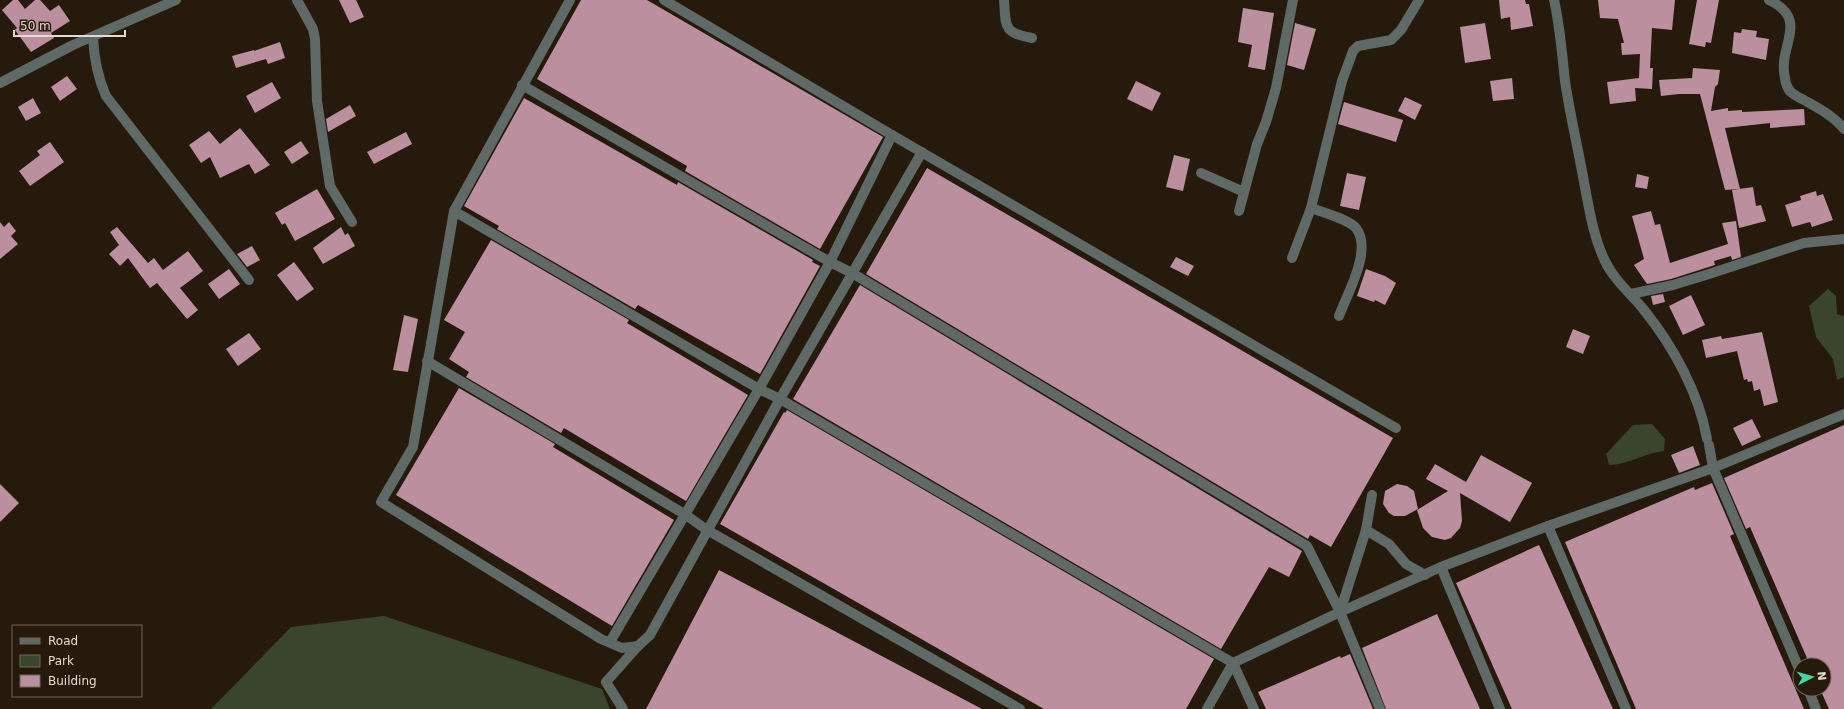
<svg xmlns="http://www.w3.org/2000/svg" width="1844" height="709" font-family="'DejaVu Sans',sans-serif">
<rect width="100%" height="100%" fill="#251a0b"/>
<g fill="#39462d">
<path d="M1828,289L1836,296L1837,314L1844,316V377L1837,380L1833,359L1816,337L1809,306Z"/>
<path d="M1652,424L1665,439L1664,451C1645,453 1628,465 1609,465L1606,454L1633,425Z"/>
<path d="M384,616L602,689L610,709H211L291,627Z"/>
</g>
<g fill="#bb8f9d">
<path d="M13,0H18L25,9L35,0H40L50,11L59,5L70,21L51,33L54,38L31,52L15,30L17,28L2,10Z"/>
<path d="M339,0H356L364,17L350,23Z"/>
<path d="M581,0H647L883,137L820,249L685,171L687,166L537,79Z"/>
<path d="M1499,0H1525L1526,4H1529L1533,26L1511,30L1510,17L1501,19Z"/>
<path d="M1598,0H1675L1672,30L1652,28L1650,68H1653L1652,89L1635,88L1636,101L1610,104L1607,82L1639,78L1640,54L1622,55L1621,43H1624L1618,19L1600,18Z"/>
<path d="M1697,0H1719L1711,43L1706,42L1705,47L1689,44Z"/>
<path d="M1243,8L1274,13L1265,70L1248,67L1252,45L1238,42Z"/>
<path d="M1295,23L1316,29L1304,70L1287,65Z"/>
<path d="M1485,23L1491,59L1465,63L1460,27Z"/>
<path d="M1742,29L1757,31L1756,37L1769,39L1766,60L1732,53L1734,32L1741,33Z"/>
<path d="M280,42L285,58L268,64L266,59L236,68L232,56L254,50V51Z"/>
<path d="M1693,68L1720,70L1718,84L1715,87L1711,111L1728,108V111L1742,110V112L1804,109L1805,125L1770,128V123L1725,128L1740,189L1725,190L1700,94H1679L1661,96L1659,80L1692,78Z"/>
<path d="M67,76L77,89L60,101L51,87Z"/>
<path d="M1512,78L1514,99L1493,101L1490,81Z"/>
<path d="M1136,81L1161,93L1152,111L1127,99Z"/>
<path d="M272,82L281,98L255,113L246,96Z"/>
<path d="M1405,97L1422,105L1415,120L1398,111Z"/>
<path d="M33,98L41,113L26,121L18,107Z"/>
<path d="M524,98L677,185L678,182L813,260L812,262L820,266L760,374L638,305L635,309L497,229L499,226L464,206Z"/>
<path d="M1344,102L1403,120L1396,142L1338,124Z"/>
<path d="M350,105L356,116L328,132L326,119Z"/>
<path d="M240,128L270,165L255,174L249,164L220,178L210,157L201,163L189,145L209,131L220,144Z"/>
<path d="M406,132L412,144L374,164L367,152Z"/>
<path d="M301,141L309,153L292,164L284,152Z"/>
<path d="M50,142L64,162L30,186L19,171L40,155L37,151Z"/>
<path d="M1174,155L1190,159L1183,191L1166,187Z"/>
<path d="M927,168L1393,438L1331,547L1310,535L1308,539L866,274Z"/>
<path d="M1347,173L1366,177L1359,210L1340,206Z"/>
<path d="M1637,174L1649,177L1647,189L1635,187Z"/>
<path d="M1753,187L1756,206L1761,205L1766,221L1739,228L1732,190Z"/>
<path d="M317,189L335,219L295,241L285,223L282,225L275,213Z"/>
<path d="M1816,191L1817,196L1823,194L1833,220L1812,227L1810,222L1792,227L1785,205L1801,200L1800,196Z"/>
<path d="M1651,211L1655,225L1660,224L1670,263L1728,244L1722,223L1736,221L1741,257L1732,260L1731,256L1714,261L1715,265L1671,279L1647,284L1634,265L1644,259L1632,216Z"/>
<path d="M0,222L4,227L9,222L16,231L11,236L18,244L0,259Z"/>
<path d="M117,227L148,263L154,258L163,270L188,251L203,271L180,288L198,310L187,319L157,283L150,288L128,258L120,266L109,254L119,245L110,232Z"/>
<path d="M341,227L345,235L348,233L355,246L323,264L313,248Z"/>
<path d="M491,240L629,320L627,323L748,395L686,501L564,428L561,433L466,377L469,372L449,359L465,332L444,320Z"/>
<path d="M252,246L260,260L247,267L237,254Z"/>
<path d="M1176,257L1194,266L1188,276L1170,267Z"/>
<path d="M294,262L314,289L297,301L277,275Z"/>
<path d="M229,269L240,284L219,299L208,284Z"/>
<path d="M1366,269L1385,276L1396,283L1385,305L1375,300L1374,302L1357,296Z"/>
<path d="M860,285L1302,551L1289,577L1269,567L1221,649L793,399Z"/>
<path d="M1663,294L1665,302L1653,305L1651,296Z"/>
<path d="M1691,295L1705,325L1683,335L1669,306Z"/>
<path d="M404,315L418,319L408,372L393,370Z"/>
<path d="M1573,329L1590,336L1583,354L1566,347Z"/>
<path d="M1762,332L1778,402L1764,406L1760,389L1754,391L1752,381L1748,382L1747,379L1744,380L1737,351L1706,358L1702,340L1721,336L1722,339Z"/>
<path d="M249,333L261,349L238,366L226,349Z"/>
<path d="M459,388L555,444L553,447L674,520L612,626L396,495Z"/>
<path d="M787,410L1214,659L1186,709H1044L720,524L784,412L785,413Z"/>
<path d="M1752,419L1761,437L1742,446L1733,428Z"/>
<path d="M1844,425V709H1829L1820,689H1824V665H1810L1750,527L1746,529L1724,478Z"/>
<path d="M1693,446L1700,465L1679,473L1671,455Z"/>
<path d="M1481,455L1532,483L1510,522L1460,493L1462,521L1460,528L1451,538L1445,540L1432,537L1423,528L1417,510L1448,491L1426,479L1435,464L1466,482Z"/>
<path d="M1712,483L1734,534L1730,536L1804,709H1636L1565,542L1694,487L1695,490Z"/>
<path d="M0,484L19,503L0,522Z"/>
<path d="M1397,484L1407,486L1414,491L1418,509L1405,516H1394L1389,513L1383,504L1385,491Z"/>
<path d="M1539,545L1613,709H1512L1456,583Z"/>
<path d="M719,570L982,709H646Z"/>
<path d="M1437,614L1480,709H1386L1362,648Z"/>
<path d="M1350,654L1373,709H1266L1258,692L1340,656L1341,658Z"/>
</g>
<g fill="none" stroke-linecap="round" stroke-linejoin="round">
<g stroke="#5f6965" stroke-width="10">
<path d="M297,0L313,29L315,39L317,101L330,186L352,222"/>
<path d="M570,0L454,211L413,447L381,502L601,639L622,648L638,646L650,635L780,399L922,152"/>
<path d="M664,0L892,135L1396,428"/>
<path d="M1004,0C1006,27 1003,33 1032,38"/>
<path d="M1554,0C1560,26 1562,54 1565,81C1570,115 1578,148 1584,182C1589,208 1593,236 1605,261C1614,280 1631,294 1644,310C1673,346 1699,393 1707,439"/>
<path d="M1769,0C1811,20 1777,46 1785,78C1785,82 1788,90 1791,92C1794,95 1800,98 1804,100C1818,108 1834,116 1844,129"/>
<path d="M93,37C94,58 97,76 106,96L249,280"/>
<path d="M0,83L73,45L176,0"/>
<path d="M522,85L830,262L852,273L1307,546L1340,612L1366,530L1372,495"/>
<path d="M1201,173L1244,192"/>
<path d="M454,211L759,389L780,399L1233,663L1254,709"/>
<path d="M1239,211L1257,144L1266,122L1276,88L1293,0"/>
<path d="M1292,258L1311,208"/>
<path d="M1631,294L1673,285L1709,274L1804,243L1844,239"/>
<path d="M1339,316C1347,294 1373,250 1356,228C1348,219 1322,212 1311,208L1342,81L1353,51L1358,46L1391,40L1401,30L1419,0"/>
<path d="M427,361L686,515L707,530L1020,709"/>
<path d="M1709,445L1713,468L1800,671"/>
<path d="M1548,526L1626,709"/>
<path d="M1366,530L1389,544L1406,564L1425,575"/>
<path d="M1441,567L1500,709"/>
<path d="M1340,612L1380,709"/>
<path d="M610,642L759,389L830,262L892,135"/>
<path d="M1808,689L1816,709"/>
<path d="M623,709L606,682L638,646"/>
<path d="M1207,709L1233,663L1340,612L1441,567L1548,526L1713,468L1844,414"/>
</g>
</g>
<rect x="12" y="625" width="130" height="72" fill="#251a0b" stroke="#71675b"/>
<rect x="20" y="638" width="20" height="6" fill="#5f6965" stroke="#71675b"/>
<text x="48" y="645" font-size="12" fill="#e3dbd2">Road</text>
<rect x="20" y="655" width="20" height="12" fill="#39462d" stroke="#71675b"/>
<text x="48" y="665" font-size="12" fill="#e3dbd2">Park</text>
<rect x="20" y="675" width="20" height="12" fill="#bb8f9d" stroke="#71675b"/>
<text x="48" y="685" font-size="12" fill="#e3dbd2">Building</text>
<g transform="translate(1812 677) rotate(84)"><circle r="19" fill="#251a0b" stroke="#71675b"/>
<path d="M0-3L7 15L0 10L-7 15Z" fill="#41d4a1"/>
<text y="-6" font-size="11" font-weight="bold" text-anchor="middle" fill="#e3dbd2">N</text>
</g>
<path d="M14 30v6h111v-6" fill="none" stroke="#e3dbd2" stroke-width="2"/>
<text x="20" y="30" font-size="12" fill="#e3dbd2" stroke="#251a0b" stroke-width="3" paint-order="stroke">50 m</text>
</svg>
